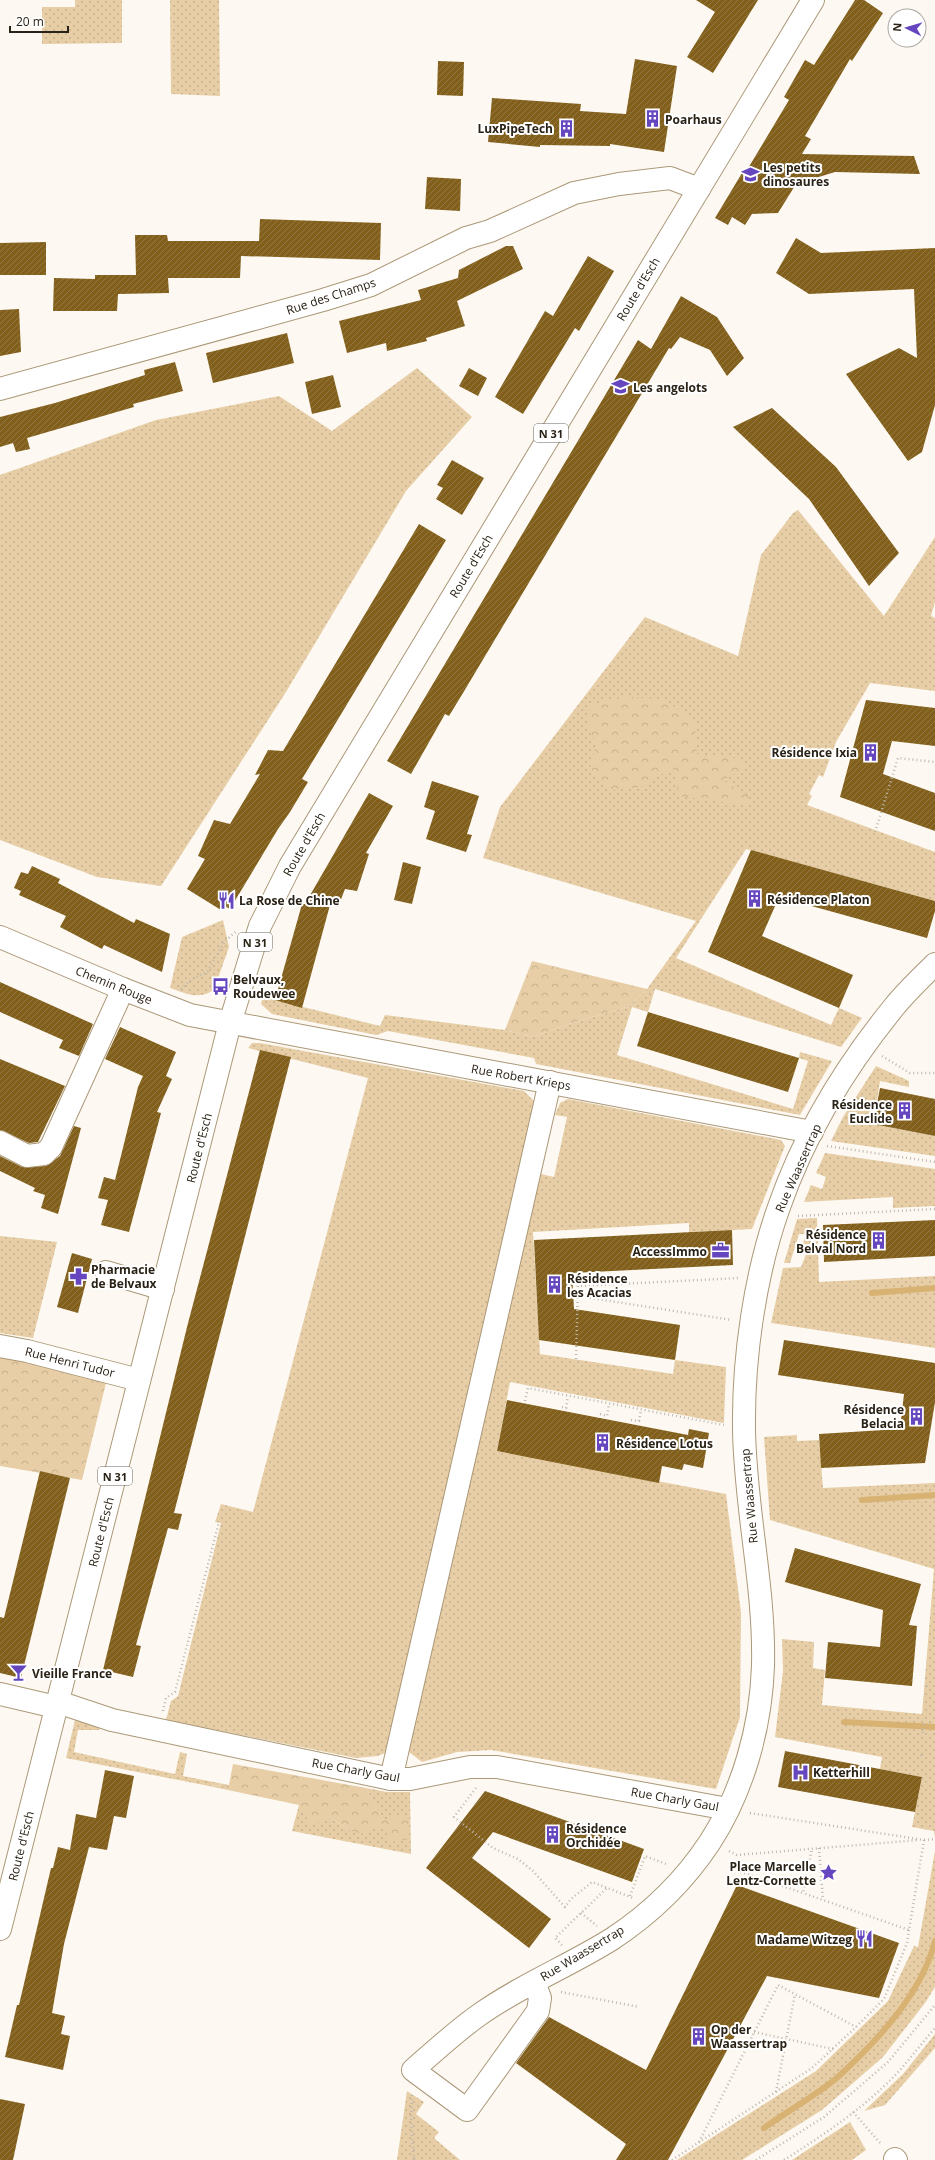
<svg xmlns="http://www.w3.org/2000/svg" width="935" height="2160" font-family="'Open Sans',sans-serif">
<defs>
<pattern id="grass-dots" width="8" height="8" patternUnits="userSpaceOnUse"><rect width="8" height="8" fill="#e7cea6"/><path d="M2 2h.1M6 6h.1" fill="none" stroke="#c6b18e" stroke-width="1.8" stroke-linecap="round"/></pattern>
<pattern id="forest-crowns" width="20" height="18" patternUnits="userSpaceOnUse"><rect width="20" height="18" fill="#e7cea6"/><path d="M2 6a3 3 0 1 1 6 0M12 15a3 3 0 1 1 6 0" fill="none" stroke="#c6b18e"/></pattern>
<pattern id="building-hatch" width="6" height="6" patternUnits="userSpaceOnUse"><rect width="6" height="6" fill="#82601c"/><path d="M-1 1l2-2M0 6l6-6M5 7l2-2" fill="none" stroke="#917743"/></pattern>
</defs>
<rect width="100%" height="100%" fill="#fdf9f2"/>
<g fill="url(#grass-dots)">
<path d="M75,0H122V43L42,44V7H75Z"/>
<path d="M170,0H219L220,96L171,94Z"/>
<path d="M417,368L472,417L406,491L286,692L161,886L97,877L0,840V475L156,420L279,396L332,431Z"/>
<path d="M798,510L884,616L935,537V602L931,616L935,618V691L870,683L836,742L823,777L819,775L809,794L812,796L807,805L935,852V901L746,849L676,958L831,1025L839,1008L862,1018L841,1047L655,989L648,1012L632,1007L617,1055L793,1109L808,1061L799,1058L800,1052L832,1061L800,1115L536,1064L534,1058L388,1031L376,1035L272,1014L261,1004L263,997L380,1026L385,1015L505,1030L533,1037L572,1023L630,1006L647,989L696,921L483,858L500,807L645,617L738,656L761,555L793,513Z"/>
<path d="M223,920L229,947L214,990C197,1000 188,994 170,988L182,937Z"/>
<path d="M252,1043H260L524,1091L537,1104L390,1751L378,1756L356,1758L166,1720L171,1701L178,1696L221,1523L215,1522L221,1504L253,1512L368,1078L248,1048Z"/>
<path d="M876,1066L909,1081V1087L880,1081L873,1124L935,1136V1156L831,1141L843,1117Z"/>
<path d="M568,1099L781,1140L785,1146L752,1229L689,1232V1223L533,1232L540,1354L673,1374L675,1360L726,1367L724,1423L510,1382L497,1451L726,1494L741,1613L740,1717L716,1789L491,1750L457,1752L422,1762L405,1749L536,1173L554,1177L567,1117L555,1115L560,1103Z"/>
<path d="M825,1153L935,1169V1206L893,1208V1197L804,1202L811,1185L822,1189L826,1177L816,1173Z"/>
<path d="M817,1218L819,1282L935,1276V1348L771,1323L783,1268L801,1267L806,1254L800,1252L806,1234H799L790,1263H784L797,1219Z"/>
<path d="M0,1236L57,1242L33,1338L0,1333Z"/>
<path d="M797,1435V1441L819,1440L823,1488L935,1483V1838L934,1831L912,1827L922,1777L880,1769L882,1757L775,1737L783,1671L782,1639L814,1642L813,1668L825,1670L822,1705L922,1714L934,1569L770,1520L764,1437Z"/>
<path d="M75,1720L100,1727L99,1730H78L74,1752L175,1774L180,1752L187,1754L183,1776L229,1785L209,1786L66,1758Z"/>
<path d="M366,1788L387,1792H410L411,1854L292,1831L299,1805L328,1817L352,1831L384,1821Z"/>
<path d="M935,1851V1987L925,2003L883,2057L822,2110L742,2160H677L816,2071L888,2001L914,1946L918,1947Z"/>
<path d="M935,2034V2048L885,2105L864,2111L903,2074Z"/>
<path d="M407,2091L424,2102L416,2114L439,2132L434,2138L460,2160H397Z"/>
<path d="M850,2122L866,2150L852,2160H792Z"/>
</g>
<g fill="url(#forest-crowns)">
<path d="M620,697L663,699L695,721L697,754L741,759L744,769L723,780L749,796L746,805L679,796L673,767L641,787L612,790L590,768L596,743L588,726L590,705Z"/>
<path d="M532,961L647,989L630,1006L572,1023L533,1037L505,1030Z"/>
<path d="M0,1356L65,1371L106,1383L82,1480L0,1466Z"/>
<path d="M233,1764L366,1788L384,1820L398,1814L409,1820V1839L391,1842L383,1825L361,1834L352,1831L328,1817L311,1826L299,1805L209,1786L229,1785Z"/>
</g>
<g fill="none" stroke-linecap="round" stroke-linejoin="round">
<g stroke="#d8b272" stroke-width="6">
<path d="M872,1293L935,1288"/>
<path d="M862,1500L935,1495"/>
<path d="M844,1722L935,1727"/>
<path d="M764,2128C786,2112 820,2093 839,2076C878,2040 922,1993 935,1941"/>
</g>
</g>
<g fill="url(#building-hatch)">
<path d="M696,0H758L713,73L687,57L715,12Z"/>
<path d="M855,0H864L883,13L852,61L850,59L805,136L811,139L802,154L914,156L920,174L835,172L796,184L778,213L752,214L745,225L732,217L728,225L715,218L742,173L744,175L789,100L784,97L805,60L814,65Z"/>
<path d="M635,59L677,66L664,152L610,144V146L540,145V147L488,142L492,98L581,104L580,111L626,114Z"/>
<path d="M438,61L464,62L463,96L437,95Z"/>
<path d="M427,177L461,179L460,211L425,209Z"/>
<path d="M260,219L381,223L380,260L241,256L240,278H168L169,293L118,294L117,311H53L54,278L95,279V275H136L135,235H167L168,241H259Z"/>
<path d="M796,238L821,253L935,248V405L922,452L908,461L846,374L899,348L917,358L914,289L809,294L776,273Z"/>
<path d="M46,242V275H0V243Z"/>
<path d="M506,246H513L523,269L457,301L465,326L426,338L427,341L387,351L386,343L347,353L339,321L421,300L418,290L458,278L459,270Z"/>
<path d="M588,256L614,271L579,331L575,328L523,414L495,397L545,311L553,316Z"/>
<path d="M681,296L717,317L744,358L727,376L710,350L680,337L671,349L669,348L466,688L449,716L445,714L411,774L387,761L638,340L651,349Z"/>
<path d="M19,309L21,352L0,356V310Z"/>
<path d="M287,333L294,363L213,383L206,353Z"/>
<path d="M175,362L183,391L133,404L134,407L27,438L30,449L16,452L13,443L0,447V417L55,403L145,375L144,370Z"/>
<path d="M469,368L487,378L478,396L459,386Z"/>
<path d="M333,375L341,407L312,414L305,382Z"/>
<path d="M772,408L836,467L899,553L869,586L809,499L733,427Z"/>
<path d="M452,460L484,478L462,515L436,499L443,488L437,485Z"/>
<path d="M419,524L446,540L302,779L308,782L290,812L278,829L230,909L223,905L221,910L187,889L205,859L198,856L214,820L230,824L260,774L255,775L268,750L283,751Z"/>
<path d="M866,700L935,708V746L892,741L883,774L935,793V831L840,797Z"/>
<path d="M432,781L479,796L467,834L472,835L466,852L426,839L435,811L424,807Z"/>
<path d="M369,793L393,806L366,853L369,854L357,891L345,889L338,907L330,905L302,1008L275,1000L302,904H305Z"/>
<path d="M751,850L935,901V911L927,938L779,897L762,936L853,975L839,1008L708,952Z"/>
<path d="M403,862L421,867L412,904L394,900Z"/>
<path d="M32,866L60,879L58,883L134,923L136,919L170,934L162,972L104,945L102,949L60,927L66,916L19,895L21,891L14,888L21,872L28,874Z"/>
<path d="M0,982L93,1024L79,1056L59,1048L63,1040L0,1012Z"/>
<path d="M648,1012L799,1058L788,1092L637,1046Z"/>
<path d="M120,1027L176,1052L166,1076L172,1079L157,1112L161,1113L129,1232L101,1225L108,1200L98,1198L104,1177L115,1180L138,1087L143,1076L105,1059Z"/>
<path d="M260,1050L291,1057L174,1513L182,1514L178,1530L168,1528L136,1645L141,1646L133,1677L103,1670L187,1327Z"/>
<path d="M0,1059L65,1086L38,1142L29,1143L0,1130Z"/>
<path d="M880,1088L935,1099V1136L873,1124Z"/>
<path d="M74,1126L81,1128L58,1214L41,1208L45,1195L33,1191L35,1188L0,1171V1156L22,1167L46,1166L60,1156Z"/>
<path d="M935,1220V1256L824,1262L823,1225Z"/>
<path d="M732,1230L733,1265L572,1273L574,1309L680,1325L675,1360L539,1340L534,1240Z"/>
<path d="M72,1253L92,1259L78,1313L57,1307Z"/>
<path d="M784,1340L935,1363V1402L925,1463L821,1468L819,1434L900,1429L904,1394L778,1375Z"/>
<path d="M507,1400L688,1435L689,1429L709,1433L703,1468L684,1464L682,1470L662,1466L659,1483L497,1451Z"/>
<path d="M40,1471L70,1478L21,1678L0,1673V1617L4,1618Z"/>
<path d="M795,1548L921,1584L909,1625L917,1626L912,1686L825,1678L828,1642L880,1647L883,1610L785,1582Z"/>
<path d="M785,1751L922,1777L915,1812L778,1787Z"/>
<path d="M105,1770L134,1776L126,1818L114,1816L107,1850L89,1847L64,1944L52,2013L65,2016L61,2034L70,2036L63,2070L5,2057L17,2005H19L51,1868H53L58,1847L70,1850L76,1814L96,1818Z"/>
<path d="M485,1791L644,1849L632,1882L493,1832L472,1858L551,1919L529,1948L426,1868Z"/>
<path d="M737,1885L899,1943L879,1998L767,1976L668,2160H616L626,2144L516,2063L549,2017L646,2070Z"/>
<path d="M0,2099L25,2104L13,2160H0Z"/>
</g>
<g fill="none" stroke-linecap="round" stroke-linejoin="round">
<defs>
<g id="minor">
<path d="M0,389L323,300L371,285L466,238L490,231L574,193L619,184L670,178L699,189"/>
<path d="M0,937L123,989L190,1015L812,1132"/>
<path d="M0,1142L27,1156L44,1154L51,1147L123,989"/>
<path d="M106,1272L163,1289"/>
<path d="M0,1346L27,1351L139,1380"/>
<path d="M0,1694L56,1707"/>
<path d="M58,1702L112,1720L391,1779H410L470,1767H497L728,1809"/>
<path d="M391,1779L550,1082"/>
<path d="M534,1982L540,1998L538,2011L467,2110L413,2070C435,2051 456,2031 479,2015C521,1985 569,1966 612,1939C650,1914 685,1880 710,1842C743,1791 761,1727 763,1666C765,1587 745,1508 744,1429C743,1358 755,1274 779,1207C804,1135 846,1066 894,1007C906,992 921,978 935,964"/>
<path d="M895,2159L896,2160"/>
</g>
<path id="major" d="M0,1929L230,1023L260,926L290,866L813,0"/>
</defs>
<use href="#minor" stroke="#ab9878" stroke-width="24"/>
<use href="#major" stroke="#ab9878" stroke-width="24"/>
<g stroke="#bdb8af" stroke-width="2.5" stroke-dasharray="1 3" stroke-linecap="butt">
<path d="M875,832L898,758L935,762"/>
<path d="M181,989L192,979L208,971L225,941L237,931"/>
<path d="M882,1056L910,1073H935"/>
<path d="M827,1146L935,1162"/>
<path d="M798,1216L935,1209"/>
<path d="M578,1296L732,1320"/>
<path d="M576,1359L578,1286L740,1278"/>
<path d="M525,1401L528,1388L724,1425"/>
<path d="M562,1407L566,1408L568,1396"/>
<path d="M600,1414L607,1416L609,1404"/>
<path d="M631,1420L639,1421L641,1410"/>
<path d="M927,1687V1683"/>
<path d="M163,1711L166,1698L175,1692L219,1522"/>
<path d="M923,1733L924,1722"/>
<path d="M921,1756L922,1752"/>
<path d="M476,1788L454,1817L493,1848L518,1859L533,1871L565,1907L571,1899L592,1882L633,1898"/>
<path d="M750,1813L924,1840L909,1930L803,1893"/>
<path d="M924,1840L935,1839"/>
<path d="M819,1848L823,1900"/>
<path d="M729,1851L737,1855L919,1840"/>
<path d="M729,1868L803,1893L812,1848"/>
<path d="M630,1896L645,1856L666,1864"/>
<path d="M581,1913L597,1926"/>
<path d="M562,1945L555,1938L607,1888"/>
<path d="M561,1992L639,2007"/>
<path d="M754,2032L833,2049"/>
<path d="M776,2092L795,1994"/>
<path d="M412,2095L411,2121L414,2160"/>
<path d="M853,2112L881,2144"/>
<path d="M699,2142L778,1985L856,2027"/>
<path d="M672,2160L812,2068L856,2027L884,1999L907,1943L909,1930"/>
<path d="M756,2160L824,2117L888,2062L935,2005"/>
<path d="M784,2160C825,2134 867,2106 900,2070C912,2056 923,2042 935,2028"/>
</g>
<use href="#minor" stroke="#fff" stroke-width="22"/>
<use href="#major" stroke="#fff" stroke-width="22"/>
</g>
<defs>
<symbol id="building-bare" viewBox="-9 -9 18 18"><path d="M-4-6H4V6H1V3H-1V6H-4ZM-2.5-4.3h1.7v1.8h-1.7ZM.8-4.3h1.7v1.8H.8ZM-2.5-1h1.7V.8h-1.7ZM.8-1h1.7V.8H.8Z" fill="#6646bf" stroke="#fff" stroke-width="2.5" paint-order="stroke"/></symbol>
<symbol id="school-bare" viewBox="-9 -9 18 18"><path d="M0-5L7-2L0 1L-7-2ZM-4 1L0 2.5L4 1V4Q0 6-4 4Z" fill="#6646bf" stroke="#fff" stroke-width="2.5" paint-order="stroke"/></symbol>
<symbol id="restaurant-bare" viewBox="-9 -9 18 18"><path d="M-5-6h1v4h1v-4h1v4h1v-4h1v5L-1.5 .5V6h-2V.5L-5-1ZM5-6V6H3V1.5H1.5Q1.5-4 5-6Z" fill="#6646bf" stroke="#fff" stroke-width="2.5" paint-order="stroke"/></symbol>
<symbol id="bus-bare" viewBox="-9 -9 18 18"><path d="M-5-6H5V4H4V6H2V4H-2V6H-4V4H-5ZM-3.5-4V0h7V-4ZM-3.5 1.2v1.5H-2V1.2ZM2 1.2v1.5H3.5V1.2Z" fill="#6646bf" stroke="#fff" stroke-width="2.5" paint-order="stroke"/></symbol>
<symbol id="office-bare" viewBox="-9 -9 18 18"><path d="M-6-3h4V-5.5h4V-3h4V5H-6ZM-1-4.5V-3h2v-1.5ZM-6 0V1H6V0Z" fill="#6646bf" stroke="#fff" stroke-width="2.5" paint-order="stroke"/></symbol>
<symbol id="pharmacy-bare" viewBox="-9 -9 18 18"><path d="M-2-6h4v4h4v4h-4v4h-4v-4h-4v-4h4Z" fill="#6646bf" stroke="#fff" stroke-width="2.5" paint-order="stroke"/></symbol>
<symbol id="bar-bare" viewBox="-9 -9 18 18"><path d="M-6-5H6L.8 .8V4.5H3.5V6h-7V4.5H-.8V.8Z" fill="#6646bf" stroke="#fff" stroke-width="2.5" paint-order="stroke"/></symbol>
<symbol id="hospital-bare" viewBox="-9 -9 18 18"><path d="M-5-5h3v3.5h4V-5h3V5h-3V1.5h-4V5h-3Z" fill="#6646bf" stroke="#fff" stroke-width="2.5" paint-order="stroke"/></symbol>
<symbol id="sight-bare" viewBox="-9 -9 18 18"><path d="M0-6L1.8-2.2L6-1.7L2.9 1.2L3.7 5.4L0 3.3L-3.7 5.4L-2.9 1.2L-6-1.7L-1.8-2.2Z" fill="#6646bf" stroke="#fff" stroke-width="2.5" paint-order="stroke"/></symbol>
</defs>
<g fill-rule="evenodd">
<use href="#building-bare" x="640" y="106" width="25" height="25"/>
<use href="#building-bare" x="554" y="116" width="25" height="25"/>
<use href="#school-bare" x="738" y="162" width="25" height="25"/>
<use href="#school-bare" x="608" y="374" width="25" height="25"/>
<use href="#building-bare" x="858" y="740" width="25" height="25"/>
<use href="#building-bare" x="742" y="886" width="25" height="25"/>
<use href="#restaurant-bare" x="214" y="888" width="25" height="25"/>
<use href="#bus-bare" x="208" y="974" width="25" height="25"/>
<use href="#building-bare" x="892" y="1098" width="25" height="25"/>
<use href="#building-bare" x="866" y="1228" width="25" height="25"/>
<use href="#office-bare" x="708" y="1238" width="25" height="25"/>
<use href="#pharmacy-bare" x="66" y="1264" width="25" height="25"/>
<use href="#building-bare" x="542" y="1272" width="25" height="25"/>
<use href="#building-bare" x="904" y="1404" width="25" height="25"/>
<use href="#building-bare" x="590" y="1430" width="25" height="25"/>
<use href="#bar-bare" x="6" y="1660" width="25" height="25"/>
<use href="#hospital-bare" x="788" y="1760" width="25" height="25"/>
<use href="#building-bare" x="540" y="1822" width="25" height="25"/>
<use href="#sight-bare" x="816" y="1860" width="25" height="25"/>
<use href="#restaurant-bare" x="852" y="1926" width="25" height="25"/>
<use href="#building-bare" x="686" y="2024" width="25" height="25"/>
</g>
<g text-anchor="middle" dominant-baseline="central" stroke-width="4" stroke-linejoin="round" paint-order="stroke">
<g fill="#fff" stroke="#6a645c" stroke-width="1">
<rect x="534" y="424" width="34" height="18" rx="3"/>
<rect x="238" y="933" width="34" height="18" rx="3"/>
<rect x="98" y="1467" width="34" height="18" rx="3"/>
</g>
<g font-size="11" font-weight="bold" fill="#2a2216">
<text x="551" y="433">N 31</text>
<text x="255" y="942">N 31</text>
<text x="115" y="1476">N 31</text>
</g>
<g font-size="12" font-weight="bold" fill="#2a2216" stroke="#fff" text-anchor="start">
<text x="665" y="119">Poarhaus</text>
<text x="553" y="128" text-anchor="end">LuxPipeTech</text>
<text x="763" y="167">Les petits<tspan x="763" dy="14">dinosaures</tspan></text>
<text x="633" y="387">Les angelots</text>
<text x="857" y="752" text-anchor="end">Résidence Ixia</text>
<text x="767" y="899">Résidence Platon</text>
<text x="239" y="900">La Rose de Chine</text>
<text x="233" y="979">Belvaux,<tspan x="233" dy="14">Roudewee</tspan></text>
<text x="892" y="1104" text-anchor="end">Résidence<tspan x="892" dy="14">Euclide</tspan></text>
<text x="866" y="1234" text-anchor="end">Résidence<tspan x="866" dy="14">Belval Nord</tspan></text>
<text x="707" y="1251" text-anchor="end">AccessImmo</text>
<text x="91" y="1269">Pharmacie<tspan x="91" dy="14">de Belvaux</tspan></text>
<text x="567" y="1278">Résidence<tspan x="567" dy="14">les Acacias</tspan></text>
<text x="904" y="1409" text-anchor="end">Résidence<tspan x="904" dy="14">Belacia</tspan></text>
<text x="616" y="1443">Résidence Lotus</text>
<text x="32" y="1673">Vieille France</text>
<text x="813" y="1772">Ketterhill</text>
<text x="566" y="1828">Résidence<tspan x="566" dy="14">Orchidée</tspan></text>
<text x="816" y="1866" text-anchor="end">Place Marcelle<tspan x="816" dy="14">Lentz-Cornette</tspan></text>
<text x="852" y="1939" text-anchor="end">Madame Witzeg</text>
<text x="711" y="2029">Op der<tspan x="711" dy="14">Waassertrap</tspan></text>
</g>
<g font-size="12" fill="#2a2216" stroke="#fff">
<text transform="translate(638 289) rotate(-59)">Route d'Esch</text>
<text transform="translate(331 296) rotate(-18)">Rue des Champs</text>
<text transform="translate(471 566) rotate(-59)">Route d'Esch</text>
<text transform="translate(304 844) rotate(-60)">Route d'Esch</text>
<text transform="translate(114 985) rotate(22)">Chemin Rouge</text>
<text transform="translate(521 1077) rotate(10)">Rue Robert Krieps</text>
<text transform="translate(199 1148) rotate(-76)">Route d'Esch</text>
<text transform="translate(798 1168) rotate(-66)">Rue Waassertrap</text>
<text transform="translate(70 1362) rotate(14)">Rue Henri Tudor</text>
<text transform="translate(749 1496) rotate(-95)">Rue Waassertrap</text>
<text transform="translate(101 1532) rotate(-76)">Route d'Esch</text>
<text transform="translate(356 1770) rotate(10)">Rue Charly Gaul</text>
<text transform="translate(675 1799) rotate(10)">Rue Charly Gaul</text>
<text transform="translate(21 1846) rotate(-76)">Route d'Esch</text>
<text transform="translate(582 1953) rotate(-31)">Rue Waassertrap</text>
</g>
</g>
<g transform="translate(907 28) rotate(275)"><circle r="19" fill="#ffffff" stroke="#aaa7a2"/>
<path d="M0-3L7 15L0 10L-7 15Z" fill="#6646bf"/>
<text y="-6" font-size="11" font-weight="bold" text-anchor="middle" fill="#2a2216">N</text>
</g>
<path d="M10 26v6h58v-6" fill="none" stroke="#2a2216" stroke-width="2"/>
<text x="16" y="26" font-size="12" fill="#2a2216" stroke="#ffffff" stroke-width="3" paint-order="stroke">20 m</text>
</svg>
